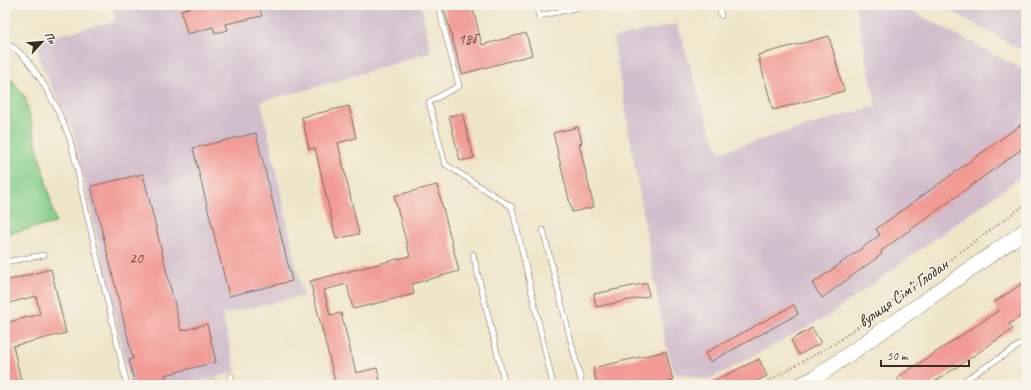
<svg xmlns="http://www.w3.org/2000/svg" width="1031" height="390" font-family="Caveat,sans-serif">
<rect width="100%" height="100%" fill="#f7f3e8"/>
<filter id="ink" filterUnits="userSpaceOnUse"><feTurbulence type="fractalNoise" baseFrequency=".025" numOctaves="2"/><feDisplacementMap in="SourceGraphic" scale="8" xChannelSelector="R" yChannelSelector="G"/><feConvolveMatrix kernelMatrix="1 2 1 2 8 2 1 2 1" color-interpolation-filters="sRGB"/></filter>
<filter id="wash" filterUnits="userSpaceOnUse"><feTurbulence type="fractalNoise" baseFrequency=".012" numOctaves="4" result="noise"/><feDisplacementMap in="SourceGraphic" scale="16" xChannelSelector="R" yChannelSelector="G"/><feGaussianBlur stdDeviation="0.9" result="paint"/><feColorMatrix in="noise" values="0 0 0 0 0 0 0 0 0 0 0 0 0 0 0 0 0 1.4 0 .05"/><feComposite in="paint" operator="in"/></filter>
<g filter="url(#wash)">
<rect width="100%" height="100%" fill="#efe5c9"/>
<g fill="#d1bdcc">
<path d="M111,5H421L431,52L307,90L261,101L303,296L222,314L236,372L184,385H131L73,131L40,62L37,40L116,21Z"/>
<path d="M855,5H900L1026,71V173L828,316L708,380L675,373L665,342L613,38L677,24L711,133L720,152L876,106Z"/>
<path d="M951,5H1026V53L947,8Z"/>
</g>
<path fill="#89d08b" stroke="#627d54" d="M5,70L25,97L56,223L5,234Z"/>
<g id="blocks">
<g fill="#f29b96">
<path d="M200,5H259L262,16L226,24L228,30L215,33L213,27L187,34L181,10Z"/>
<path d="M443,5H472L482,45L526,33L532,55L462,74Z"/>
<path d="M829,36L844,91L773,110L758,55Z"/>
<path d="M349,106L356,138L338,143L359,234L336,239L315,148L309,149L302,117Z"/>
<path d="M462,113L474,158L460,161L449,116Z"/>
<path d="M1026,121V146L881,251L882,254L822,298L812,284L880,235L876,229Z"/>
<path d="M578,127L582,143L579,144L594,207L572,212L553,133Z"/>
<path d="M256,133L292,281L229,296L193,148Z"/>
<path d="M143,174L181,331L207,324L216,362L165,375L167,384L161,385H135L129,360L133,359L91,186Z"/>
<path d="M437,185L459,271L412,284L414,294L353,309L347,284L324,290L330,315L341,313L356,373L377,368L381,385H336L310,281L410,256L394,196Z"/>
<path d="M51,269L66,333L13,346L22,385H5V323L40,314L36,296L5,304V281Z"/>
<path d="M1026,281V313L1009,324L1013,329L930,385H902L897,378L998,311L993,303Z"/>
<path d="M647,283L649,296L596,307L594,294Z"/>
<path d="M794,305L798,314L710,362L705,353Z"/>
<path d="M812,328L821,343L799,355L791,340Z"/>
<path d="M666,351L673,381L654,385H597L593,368Z"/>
<path d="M759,359L767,376L749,385H705Z"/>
</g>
</g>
</g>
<g filter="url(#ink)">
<use href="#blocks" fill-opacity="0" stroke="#7a6b5a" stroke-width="1"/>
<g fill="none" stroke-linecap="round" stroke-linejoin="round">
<defs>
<g id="lane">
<path d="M438,5L459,86L429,102L445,164L512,207L553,385"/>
<path d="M536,5L539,16L589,5"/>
<path d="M719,5L721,16"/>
<path d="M5,44C30,50 59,111 68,134C76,156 81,190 87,214C100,271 114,328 127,385"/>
<path d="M543,230L582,385"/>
<path d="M473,254L505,385"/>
<path d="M5,262L44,255"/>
<path d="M231,376L233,385"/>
<path d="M957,385L1026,341"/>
</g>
<path id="secondary" d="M800,385L815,378L1026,230"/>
</defs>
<use href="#lane" stroke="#7a6b5a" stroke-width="6"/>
<use href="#secondary" stroke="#7a6b5a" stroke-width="16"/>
<g stroke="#7a6b5a" stroke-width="2" stroke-dasharray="1 3" stroke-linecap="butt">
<path d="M192,385L218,379"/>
<path d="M761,385L834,344L1026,204"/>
</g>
<use href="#lane" stroke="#fff" stroke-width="5"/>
<use href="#secondary" stroke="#fff" stroke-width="15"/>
</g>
</g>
<g text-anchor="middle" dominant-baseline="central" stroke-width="3" stroke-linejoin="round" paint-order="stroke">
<g font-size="15" fill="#69463c">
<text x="467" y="39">18б</text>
<text x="136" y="258">20</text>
</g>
<g font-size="17" fill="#3b2a1e" stroke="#f7f3e8">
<text transform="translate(903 293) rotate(-35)">вулиця Сім'ї Глодан</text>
</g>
</g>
<rect width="1031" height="390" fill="none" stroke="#f7f3e8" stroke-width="20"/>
<g transform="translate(42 42) rotate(64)" stroke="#f7f3e8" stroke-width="3" paint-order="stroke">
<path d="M0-3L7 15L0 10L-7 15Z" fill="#3b2a1e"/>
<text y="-6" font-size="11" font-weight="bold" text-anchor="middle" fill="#3b2a1e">Пн</text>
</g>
<path d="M881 360v6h88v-6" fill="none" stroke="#3b2a1e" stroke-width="2"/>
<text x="887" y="360" font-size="12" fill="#3b2a1e" stroke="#f7f3e8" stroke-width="3" paint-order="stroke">50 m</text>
</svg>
